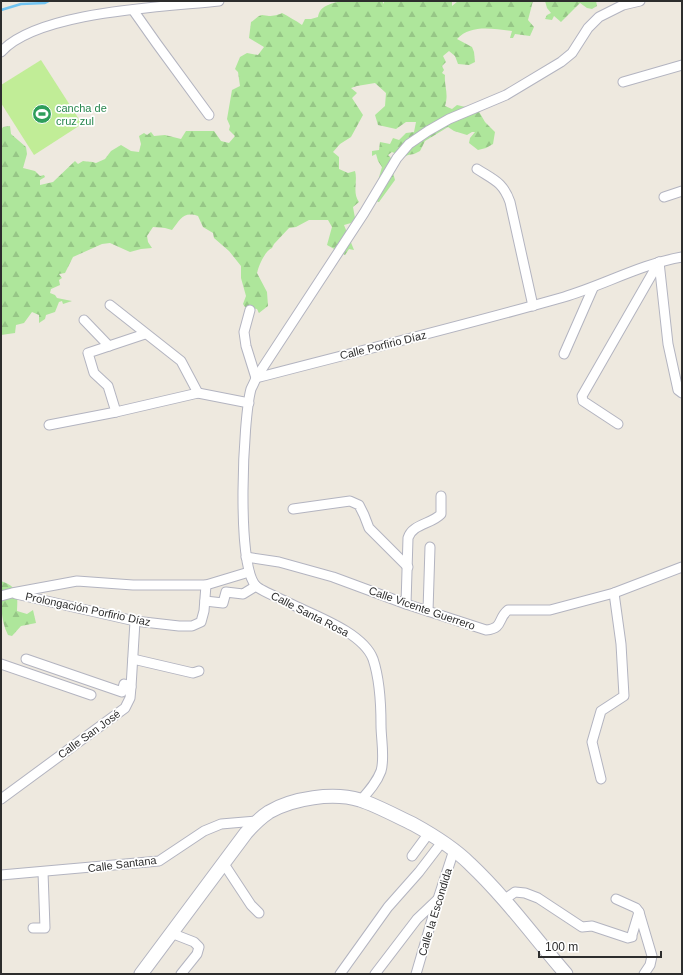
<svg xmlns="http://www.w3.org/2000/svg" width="683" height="975" font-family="Arial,sans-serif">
<defs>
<pattern id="forest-firs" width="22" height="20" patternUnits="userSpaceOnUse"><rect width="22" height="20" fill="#aee69b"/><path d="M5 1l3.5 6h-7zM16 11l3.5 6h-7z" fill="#96c686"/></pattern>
</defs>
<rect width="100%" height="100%" fill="#eee9df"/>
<g fill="url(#forest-firs)">
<path d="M341,1H382L384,4V1H452V6L458,1H533L528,20L534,27L530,36L515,34L513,38H510L512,31C493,29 471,24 457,39L472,47L474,52L475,62L469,65L458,64L455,56L449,51L443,56L446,62L442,66L444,70L442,73L445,75C444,87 449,93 445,106L452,109L457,105L478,110L485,122L495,132L493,144L486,148L478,150L469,143L470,138L475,132H472L467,135L454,131L448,127L425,141L420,151L414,154L408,155L404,157L392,152L388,155L393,160L392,169L395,180L379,202L375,201V191L382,167L378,161L376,154L372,156V151L379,150L380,142L390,144L393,138L399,140L406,133L414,132L416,122H406L396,129L378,125L375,115L385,106L386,93L375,83L357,86L351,88L357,93L352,98L363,115L351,137L340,144L333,152L339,157V169L348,173L355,171C358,181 352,193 359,202L353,207L355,218L351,223L344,225L354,250L349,249L345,255L327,245L332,227L328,220H309L296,227L289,228L274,244L272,248C265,251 259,265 257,273L267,292L268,306L259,313L257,309L245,307L243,304L246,296L241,278V266L229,251L214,238L213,233L203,227L198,216C183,211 180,220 172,230L165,228L153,227L147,236L148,242L152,248L141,249L130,252L110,243L102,244L73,257L65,273L59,274L62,278L59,280L60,285L51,289L50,293L55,295L57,298L72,301L63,304L62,301L59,302L55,312L46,315L45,319L39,323V315L32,312L24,323L16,325L15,333L1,335V130L3,127L10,126L11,134L26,147L27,154L23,168L35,171L40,176L44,175L45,177L40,180V185L53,182L75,161L78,164L83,161C88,162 91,161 96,163L105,159L111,151L121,145L131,151L139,152L141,144L139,136L144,133L147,135L151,132L154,136L165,135L181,139L186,131H214L221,141L229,143L235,136L229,130L230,126L227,119L232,90L240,86L238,72L235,69L240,57L247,53L258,55L264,47L249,38L251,22C255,20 257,16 262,15C264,15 267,16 269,16C273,16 279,15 282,13C289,17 295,20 302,25L305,19H311L318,17C320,5 331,4 341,1Z"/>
<path d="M545,1H596L597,6L592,9L587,8L580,3L561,22L554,16L552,20L545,19L547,15L551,13L547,8Z"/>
<path d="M1,581C18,587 18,594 17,611L27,614L33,610L36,623L21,626L12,636L8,635C0,620 1,598 1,581Z"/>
</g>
<path fill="#c1ed97" d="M41,60L82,124L34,155L1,103V85Z"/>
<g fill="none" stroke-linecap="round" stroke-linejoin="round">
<path stroke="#71c4f2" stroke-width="2.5" d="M1,10L21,4L45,3L49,1"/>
<defs>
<g id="street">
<path d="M133,10L157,44L209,115"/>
<path d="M1,52C38,11 165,7 219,1"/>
<path d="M623,82L682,65"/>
<path d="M477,169C494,180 503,182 510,202L533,306"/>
<path d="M664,197L682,191"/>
<path d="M659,262L668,344L678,390L682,393"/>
<path d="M110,305L181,361L198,393"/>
<path d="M250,310L244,332L246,346L256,378"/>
<path d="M84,320L109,346"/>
<path d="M564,354L593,288"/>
<path d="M256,378C359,351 462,326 564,297C604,285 641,264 682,257"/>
<path d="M116,412L108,386L94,373L88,353L145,334"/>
<path d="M618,424L583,401L582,396L659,262"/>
<path d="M49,425L116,412L198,393L249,403"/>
<path d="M293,509L350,501L359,505L364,515L369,528L408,567"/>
<path d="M246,557L279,562L333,577L406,604L486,630C504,628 497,619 508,610H550L614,593L682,567"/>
<path d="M16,594L135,621L179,626H192L201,622L204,611L206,585"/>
<path d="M1,596L12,593L77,581L133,585H206L249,572"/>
<path d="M205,601L223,603L226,592L243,594L256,586"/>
<path d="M406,604L408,538C412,524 432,524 441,514V496"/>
<path d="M428,611L430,547"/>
<path d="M26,659L122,692L124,684L131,687"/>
<path d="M133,659L193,673L199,671"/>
<path d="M1,664L91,695"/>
<path d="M601,779L592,742L601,711L624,696L621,644L614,593"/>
<path d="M1,799L125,708L130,698L131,687L135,621"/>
<path d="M361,800C369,791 377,782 381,771C385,758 381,739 381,725C381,704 380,680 373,659C363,632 313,615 289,603C282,599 261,591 256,586C236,566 243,418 251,389C253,385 255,381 256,378L364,213L397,158L409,144L428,131L449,119L506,95L561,62L572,53L588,28L599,17L623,5L640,1"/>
<path d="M412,856L429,833"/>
<path d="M224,864L251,905L259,913"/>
<path d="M1,875L159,861L204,831L221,824L257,821"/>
<path d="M505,899L515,892L525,893L538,898L582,927L592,926L628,938L632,937V935L639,912"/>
<path d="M616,899L636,908L639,912L652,956L650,965L644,974"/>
<path d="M33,928H45L43,872"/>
<path d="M171,933L194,942L199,947L197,954L181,974"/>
<path d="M340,974L388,907L419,872L442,842"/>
<path d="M375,974L417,919L437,900"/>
<path d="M416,974L438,899L454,850"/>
</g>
<path id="secondary" d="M141,974L246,833C253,825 260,818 269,812C293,798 333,792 360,800C378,806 396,816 413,824C433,835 454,848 470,864C506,898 534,937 566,974"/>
</defs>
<use href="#street" stroke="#b3b4c0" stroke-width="11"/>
<use href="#secondary" stroke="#b3b4c0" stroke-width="15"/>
<use href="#street" stroke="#fff" stroke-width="9"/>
<use href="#secondary" stroke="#fff" stroke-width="13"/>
</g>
<defs>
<symbol id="stadium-disc" viewBox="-11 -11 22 22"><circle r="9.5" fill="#2e9e5b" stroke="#fff"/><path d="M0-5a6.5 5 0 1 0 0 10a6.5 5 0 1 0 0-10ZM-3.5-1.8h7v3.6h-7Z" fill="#fff"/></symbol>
</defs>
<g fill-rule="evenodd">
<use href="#stadium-disc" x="31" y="103" width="22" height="22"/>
</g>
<g text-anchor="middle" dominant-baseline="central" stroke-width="3.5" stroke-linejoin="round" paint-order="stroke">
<g font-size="11" fill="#27864d" stroke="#fff" text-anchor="start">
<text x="56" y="108">cancha de<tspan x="56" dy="13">cruz zul</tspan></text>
</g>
<g font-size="11" fill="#2d2d2d" stroke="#fff">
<text transform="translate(383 345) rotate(-14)">Calle Porfirio Díaz</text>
<text transform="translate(422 608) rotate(19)">Calle Vicente Guerrero</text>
<text transform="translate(88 609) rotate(12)">Prolongación Porfirio Díaz</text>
<text transform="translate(310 614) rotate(27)">Calle Santa Rosa</text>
<text transform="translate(89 734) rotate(-36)">Calle San José</text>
<text transform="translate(122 864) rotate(-7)">Calle Santana</text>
<text transform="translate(435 912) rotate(-73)">Calle la Escondida</text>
</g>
</g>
<rect width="683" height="975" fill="none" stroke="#2d2d2d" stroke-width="4"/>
<path d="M539 951v6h122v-6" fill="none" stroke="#2d2d2d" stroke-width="2"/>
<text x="545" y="951" font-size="12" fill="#2d2d2d" stroke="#ffffff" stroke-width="3" paint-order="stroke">100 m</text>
</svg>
